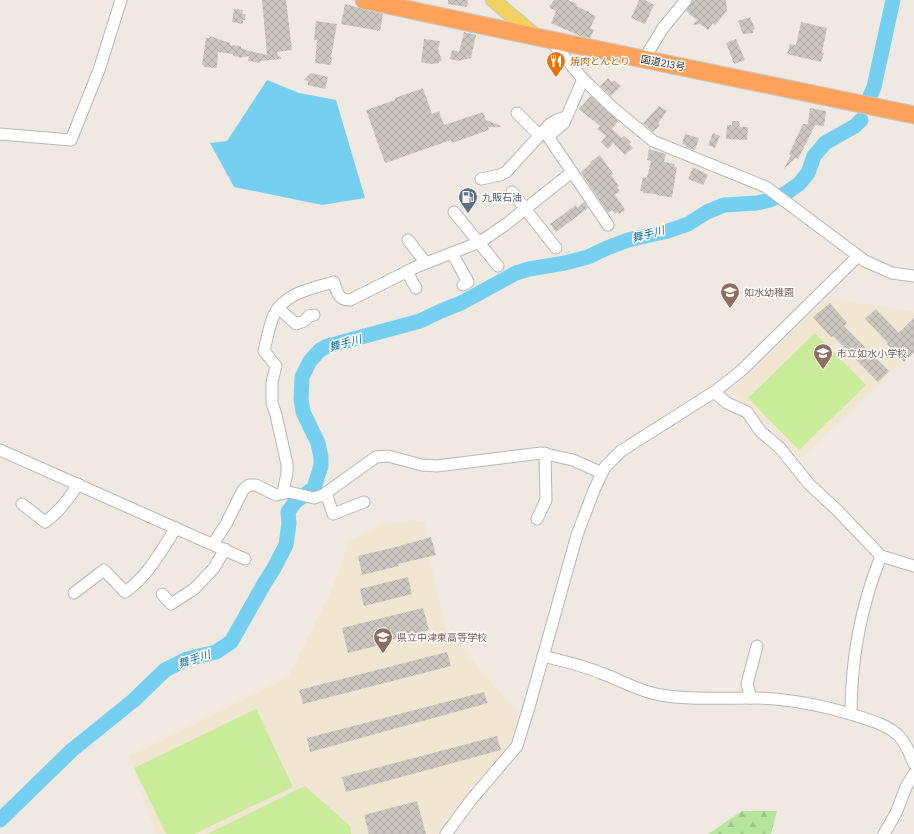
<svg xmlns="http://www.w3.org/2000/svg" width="914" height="834" font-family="'DM Sans','Noto Sans JP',sans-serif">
<defs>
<pattern id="forest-firs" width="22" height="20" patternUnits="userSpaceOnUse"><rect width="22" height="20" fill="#b6e59e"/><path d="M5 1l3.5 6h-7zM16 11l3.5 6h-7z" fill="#9dc588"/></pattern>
<pattern id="building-cross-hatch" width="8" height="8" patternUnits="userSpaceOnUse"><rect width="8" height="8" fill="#cbc7bf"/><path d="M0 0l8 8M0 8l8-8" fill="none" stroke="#afaba4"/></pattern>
</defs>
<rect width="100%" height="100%" fill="#efe9e1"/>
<g fill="#f0e6d1">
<path d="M827,298L914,312V350L800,459L732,390Z"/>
<path d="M425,521L430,560L446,630L518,713L512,747L440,834H156L130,756L288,677L333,587L349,541L382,524Z"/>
</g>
<path fill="url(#forest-firs)" d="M742,811H777L771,834H708Z"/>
<g fill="#c9ec9a">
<path d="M815,333L866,385L799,450L748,398Z"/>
<path d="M256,709L293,787L194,834H166L134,768Z"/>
<path d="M305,786L351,827V834H207Z"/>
</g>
<path fill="#75cff0" d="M267,80L299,93L336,100L365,198L322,205L234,187L210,143L227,141Z"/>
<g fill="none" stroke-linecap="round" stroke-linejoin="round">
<g stroke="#75cff0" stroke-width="15">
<path d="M870,96L874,87L893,0"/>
<path d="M0,820L72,750L134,700L165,670L187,659L216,652L231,642L264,584L274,568L286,545L289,523L288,512L295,502L314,488L317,478L321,466V457L318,443L303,412L301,399L302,377L310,361L320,350L328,346L420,321L441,311L461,303L516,273L529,269L565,263L588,257L607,248L628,240L668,231L688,224L707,212L724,205L757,203L770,200L786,193L799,184L808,173L814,156L825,143L855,126L861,120"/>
</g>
</g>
<g fill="url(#building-cross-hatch)">
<path d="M262,0H286L292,50L277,52L278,56L281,57V59L260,61V63L248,61L249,56L239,58V57L233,56V54L218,52L217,68L204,67V65H202L206,38H210V36L230,43V45L241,46V48L245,49V50L267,55Z"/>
<path d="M448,0H468L467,7L448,4Z"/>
<path d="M554,0H568L577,4L576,6L589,12V13L596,16L590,28L594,30L590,38L580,36L551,23L556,11L549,7Z"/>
<path d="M639,0H645L654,5L645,24L631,18Z"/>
<path d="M693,0H726L727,11L715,25L713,23L708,30L700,24L692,25L697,20L686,11Z"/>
<path d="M345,4L383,14L380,31L341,24Z"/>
<path d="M234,9L243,10L242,14H246L245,20H243V24L232,22Z"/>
<path d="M750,17L755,29L753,30V33L743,34L738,21Z"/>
<path d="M316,21L337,24L331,57H332L331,65L315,63L317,40H314Z"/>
<path d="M801,22L827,28L822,52L824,53L821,62L787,54L790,44L796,45Z"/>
<path d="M464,32L476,35L471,58L458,61L450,59L452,50L459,52Z"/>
<path d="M424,39L440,41L438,49L442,61H439V63L431,64L421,62Z"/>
<path d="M736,39L745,60L734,64L726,43Z"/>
<path d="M311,73L328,77L325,89L308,85V81L304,80Z"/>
<path d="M608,78L612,82L615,81L621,86L611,96L600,86Z"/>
<path d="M423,88L432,114L439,111L444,125L483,112L486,120L501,126V127H488L489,130L452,143L451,140L385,163L366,110L395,100V98Z"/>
<path d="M591,96L618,121L612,129L622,138L624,136L631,142L629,144L633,148L625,155L613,143L608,149L601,142L606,136L597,129L600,126L579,109Z"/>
<path d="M659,106L667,111L658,123L660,125L653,132L643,123Z"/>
<path d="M810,108L826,111L824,126L815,125L798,159L795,158L784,169L791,155L789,154L803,124H808Z"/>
<path d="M732,121H739L740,127H748L747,140L726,139L727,125H732Z"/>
<path d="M713,133L720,136L715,148L708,145Z"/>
<path d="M685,134L699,138L695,150L686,147V145L682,144Z"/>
<path d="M649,149L666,154L664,162L675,164L674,167H677L672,197H669L656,195L657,194L643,193V191H640L643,177L647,178L651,161L647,160Z"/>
<path d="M600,155L613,174L611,175L619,186L617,187L620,191L615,195L625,210L619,214L617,212L615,214L612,210L608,213L581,172L591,163L590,162Z"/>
<path d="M693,167L708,175L703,185L688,179Z"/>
<path d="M584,202L588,208L556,232L550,224L576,205L577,208Z"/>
<path d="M830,303L847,323L844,326L889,371L878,382L833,336L831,337L813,317Z"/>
<path d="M876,309L899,333L914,318V352L904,362L887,344L888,343L865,319Z"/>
<path d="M431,537L436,555L398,564L399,566L362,575L358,556L396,547Z"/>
<path d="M408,577L412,594L364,606L360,589Z"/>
<path d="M423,608L429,630L388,641V643L348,653L342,628Z"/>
<path d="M447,652L451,666L303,704L299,690Z"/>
<path d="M484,692L488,703L310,752L307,738Z"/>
<path d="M497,736L501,750L346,792L342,777Z"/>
<path d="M417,801L426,834H369L364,815Z"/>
</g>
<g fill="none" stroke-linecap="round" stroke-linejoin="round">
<defs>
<g id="minor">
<path d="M554,41L556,47L583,79L612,107L653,141L766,187L865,261L892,273L914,276"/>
<path d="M644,59L663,28L686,0"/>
<path d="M583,79L564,123L552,133L549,138L608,225"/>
<path d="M517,113L539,135"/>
<path d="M0,134L71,140L99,70L121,0"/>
<path d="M481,179L500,175L506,172L550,124L557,120L566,117"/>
<path d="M512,192L556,248"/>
<path d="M454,212L498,266"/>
<path d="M408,240L426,263"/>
<path d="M452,253L468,282L463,285"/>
<path d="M407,272L416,288"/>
<path d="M278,308L296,324L304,321L309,316L314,315"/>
<path d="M714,392L727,403L747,412L761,432L780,448L809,484L836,509L881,556C861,606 851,660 851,714"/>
<path d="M0,450L245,559"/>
<path d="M283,493L287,473V464L276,415L272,403V382L276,366L264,351C267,339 269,326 274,315C284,293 313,288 334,282C337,292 338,300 350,300L416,267L480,242L505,225L572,172"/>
<path d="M326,493L333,514L364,502"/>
<path d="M22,504L45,522C59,512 69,499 78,484"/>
<path d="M537,519L546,500L545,453"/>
<path d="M213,544L226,524L243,490L249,485H256L276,495L289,492L314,498L323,495L376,457L388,456L422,465L437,466L541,453L573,460L602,473"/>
<path d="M881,556L914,566"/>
<path d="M74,593L104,570L125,592C148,576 161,551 176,528"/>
<path d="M162,594L171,604L194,589L214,568L225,549"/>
<path d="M543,656C562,661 582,665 601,673C621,680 640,692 661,695C689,700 723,698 752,698C787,698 821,705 854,715C869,720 886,724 898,735C906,743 910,754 914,764"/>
<path d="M751,698L747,684L757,646"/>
<path d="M446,834L471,800L517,746L529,707L577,535L594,490L605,467L621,451L714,392L742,370L858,256"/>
<path d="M884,834L896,813L906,787L914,774"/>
</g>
<path id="major" d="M493,0L537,37"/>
<path id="highway" d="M364,0L537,37L914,115"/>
</defs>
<use href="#minor" stroke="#b4b7c1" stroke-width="13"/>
<use href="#major" stroke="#c9c9c9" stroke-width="16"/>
<use href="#highway" stroke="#c9c9c9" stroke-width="19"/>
<use href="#minor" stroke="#fff" stroke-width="11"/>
<use href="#major" stroke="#f2d163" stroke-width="14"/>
<use href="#highway" stroke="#ffa35c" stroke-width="17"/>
</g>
<defs>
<symbol id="restaurant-pin" viewBox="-11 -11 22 30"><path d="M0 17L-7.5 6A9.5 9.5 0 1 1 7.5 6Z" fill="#e8710a" stroke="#fff"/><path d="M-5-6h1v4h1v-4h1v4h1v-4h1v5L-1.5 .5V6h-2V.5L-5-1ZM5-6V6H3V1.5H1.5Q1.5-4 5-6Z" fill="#fff"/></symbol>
<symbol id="fuel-pin" viewBox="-11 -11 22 30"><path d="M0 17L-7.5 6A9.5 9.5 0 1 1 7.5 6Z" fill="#5c6f8a" stroke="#fff"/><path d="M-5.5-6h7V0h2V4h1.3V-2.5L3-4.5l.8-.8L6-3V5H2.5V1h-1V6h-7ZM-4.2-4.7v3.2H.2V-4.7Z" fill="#fff"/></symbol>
<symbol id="school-pin" viewBox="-11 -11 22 30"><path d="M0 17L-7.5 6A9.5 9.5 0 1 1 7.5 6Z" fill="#8d6e63" stroke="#fff"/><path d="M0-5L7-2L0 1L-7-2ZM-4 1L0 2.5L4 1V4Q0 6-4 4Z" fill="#fff"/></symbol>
</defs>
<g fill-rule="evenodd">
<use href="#restaurant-pin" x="545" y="50" width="22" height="30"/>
<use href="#fuel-pin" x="457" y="186" width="22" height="30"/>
<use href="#school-pin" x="719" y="281" width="22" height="30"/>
<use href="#school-pin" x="812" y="342" width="22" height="30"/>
<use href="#school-pin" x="372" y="626" width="22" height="30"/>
</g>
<g text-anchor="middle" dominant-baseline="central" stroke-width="3" stroke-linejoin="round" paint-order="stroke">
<g font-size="10" fill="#c56008" stroke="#fff" text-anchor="start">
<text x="570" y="61">焼肉とんとり</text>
</g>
<g font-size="10" fill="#2e2e2e" stroke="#fff">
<text transform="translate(663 63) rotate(11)">国道213号</text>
</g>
<g font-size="10" fill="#4e5e75" stroke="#fff" text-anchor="start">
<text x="482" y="197">九販石油</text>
</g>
<g font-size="10" fill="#785e54" stroke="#fff" text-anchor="start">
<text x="744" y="292">如水幼稚園</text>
<text x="837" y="353">市立如水小学校</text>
<text x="397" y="637">県立中津東高等学校</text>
</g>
<g font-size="11" font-style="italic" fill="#0d6fa3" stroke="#fff">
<text transform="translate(648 234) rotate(-15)">舞手川</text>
<text transform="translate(345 343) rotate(-16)">舞手川</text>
<text transform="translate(194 659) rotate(-18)">舞手川</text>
</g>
</g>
</svg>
